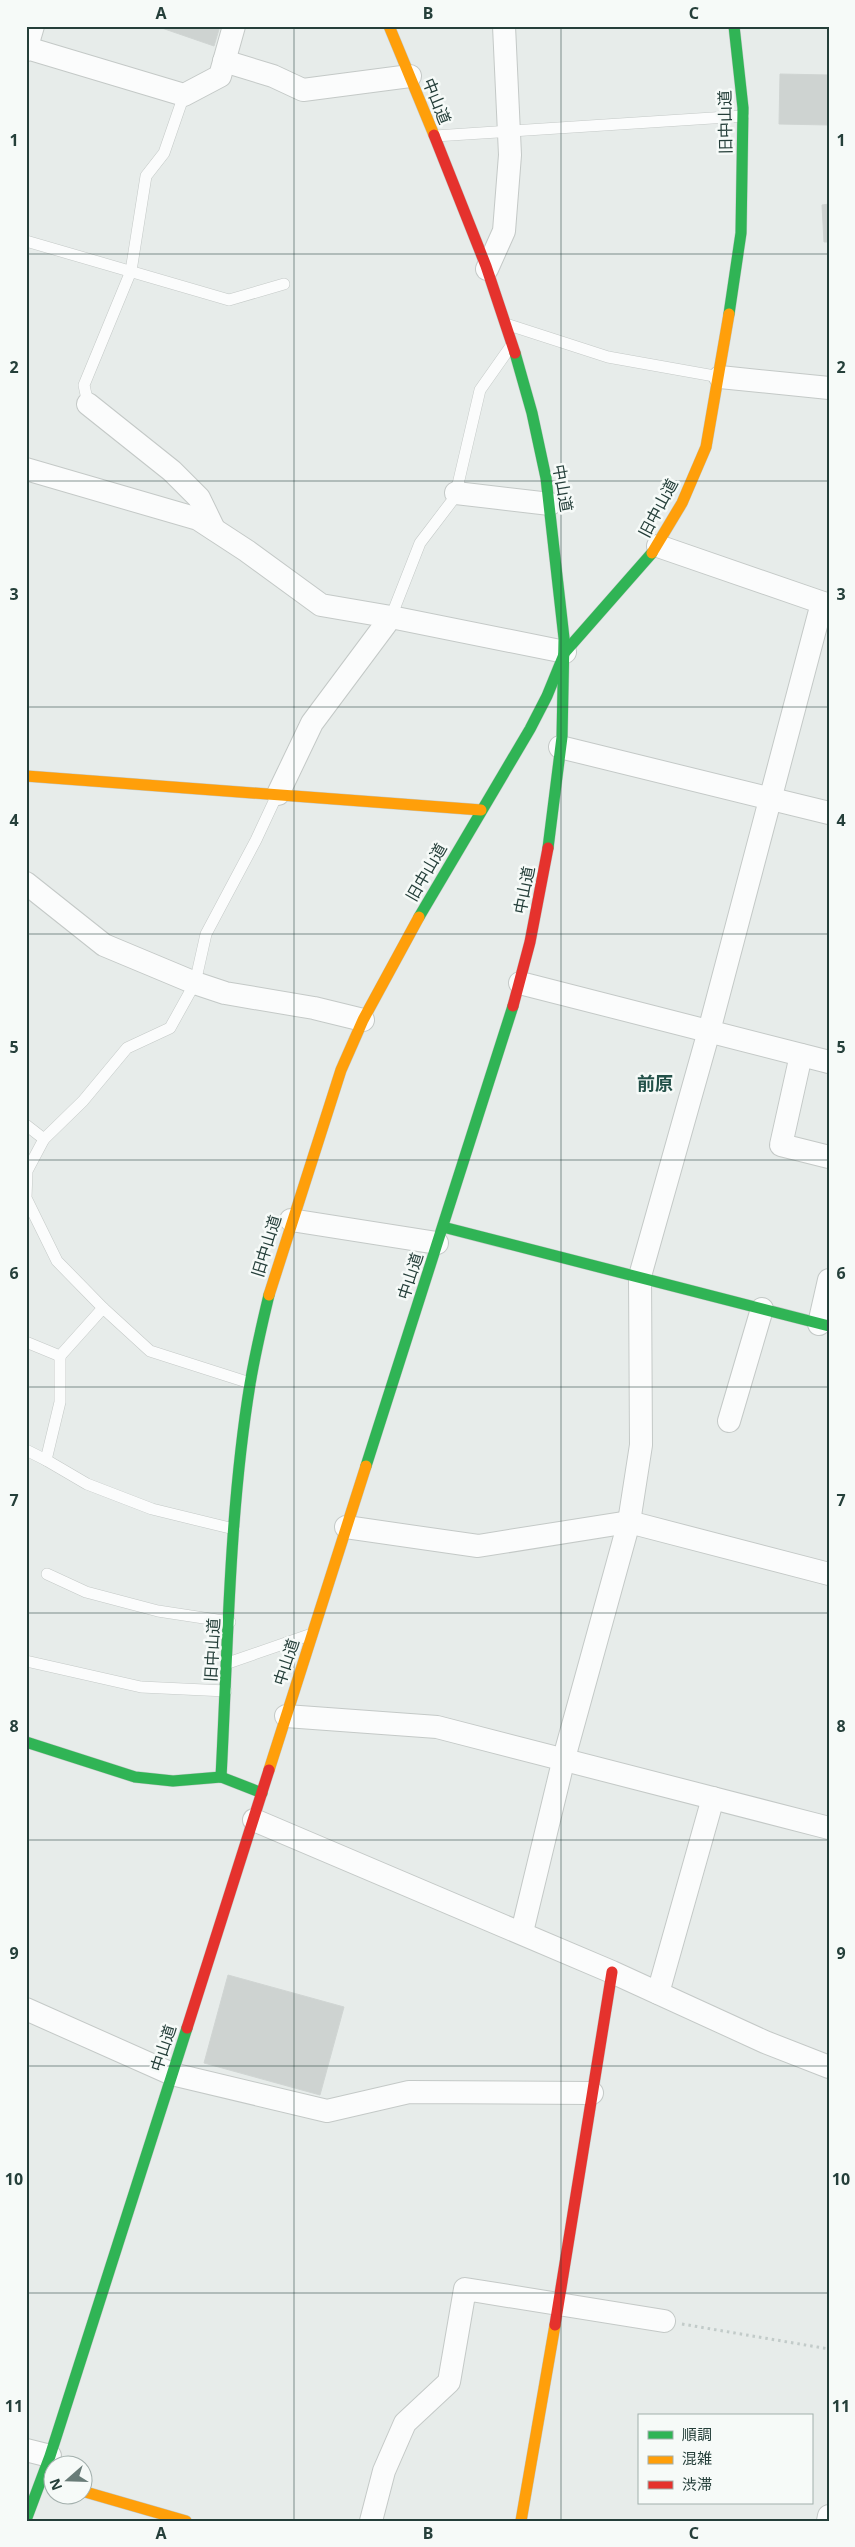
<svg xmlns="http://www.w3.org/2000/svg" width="855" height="2547" font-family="'Noto Sans','Noto Sans JP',sans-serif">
<rect width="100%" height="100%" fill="#e7ecea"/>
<g fill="#ced3d1" stroke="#d0d5d3">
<path d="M156,26H220L214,46Z"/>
<path d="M780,74L829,75V125L779,124Z"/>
<path d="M829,204V242H824L822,205Z"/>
<path d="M228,1975L344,2007L320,2095L204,2063Z"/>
</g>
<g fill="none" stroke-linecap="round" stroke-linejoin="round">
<defs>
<g id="lane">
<path d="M435,136L743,116"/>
<path d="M26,241L229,300L284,284"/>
<path d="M509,325L608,357L720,377"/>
<path d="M88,404L84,385L131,271L146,176L164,153L184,95"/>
<path d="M391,617L420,543L455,497L480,390L511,346"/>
<path d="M26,1125L44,1139"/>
<path d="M103,1308L57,1261L26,1198L27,1171L44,1139L83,1101L127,1048L170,1028L195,983L206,934L256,840L277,795"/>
<path d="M26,1342L60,1356L103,1308L150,1351L250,1383"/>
<path d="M26,1450L46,1460L60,1402V1356"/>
<path d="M46,1460L87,1484L152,1509L234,1529"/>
<path d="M47,1574L86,1592L158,1611L230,1622"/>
<path d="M26,1661L141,1687L226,1691"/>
<path d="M228,1663L309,1635"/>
</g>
<g id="street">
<path d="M27,48L184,95L220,76L234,26"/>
<path d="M26,50L33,26"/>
<path d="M224,61L273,76L303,90L410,76"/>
<path d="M487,269L504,231L510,155L504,26"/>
<path d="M720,377L829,388"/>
<path d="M88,404L172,471L199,498L214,529"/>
<path d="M26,469L198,519L247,551L321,605L391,617L565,652"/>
<path d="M456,493L550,504"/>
<path d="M658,546L829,605"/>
<path d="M560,747L829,813"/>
<path d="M278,794L312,723L391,617"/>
<path d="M26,883L104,945L195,983L225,993L314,1008L363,1020"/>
<path d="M520,983L829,1062"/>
<path d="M801,1055L781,1145L829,1157"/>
<path d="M291,1220L437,1243"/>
<path d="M819,1324L829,1280"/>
<path d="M729,1421L762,1309"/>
<path d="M346,1527L478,1546L629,1522L829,1574"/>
<path d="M286,1716L437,1727L829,1828"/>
<path d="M254,1820L612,1972L765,2042L829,2067"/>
<path d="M522,1932L564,1758L629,1522L641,1445L640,1276L709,1031L822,603"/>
<path d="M658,1993L713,1798"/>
<path d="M26,2009L172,2074L327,2111L409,2092L592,2093"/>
<path d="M26,2450L50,2456"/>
<path d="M371,2521L384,2471L405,2423L449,2382L465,2289L664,2321"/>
<path d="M828,2521L829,2516"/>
</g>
<g id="fast">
<path d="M729,314L741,233L743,108L734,26"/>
<path d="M515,353L532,413L546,478L564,638L562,737L548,848"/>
<path d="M419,917L530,729L547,696L565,652L652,553"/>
<path d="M443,1227L829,1326"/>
<path d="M366,1466L513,1006"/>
<path d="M26,1742L135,1777L173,1781L221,1777L262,1793"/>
<path d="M221,1777C228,1646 229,1513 250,1384C255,1354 262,1324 269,1295"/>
<path d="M26,2520L50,2456L187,2028"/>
</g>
<g id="slow">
<path d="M389,26L434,135"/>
<path d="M652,553L682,503L706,447L729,314"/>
<path d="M26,776L481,810"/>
<path d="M269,1295L341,1070L363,1020L419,917"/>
<path d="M269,1770L366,1466"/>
<path d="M82,2491L186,2521"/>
<path d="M521,2521L555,2325"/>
</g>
<g id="jam">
<path d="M434,135L486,266L515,353"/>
<path d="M513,1006L530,942L548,848"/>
<path d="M187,2028L269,1770"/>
<path d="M555,2325L612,1972"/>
</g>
</defs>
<use href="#lane" stroke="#c4c9c7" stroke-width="12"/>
<use href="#street" stroke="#c4c9c7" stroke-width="24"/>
<use href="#fast" stroke="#c3c9c7" stroke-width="12"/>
<use href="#slow" stroke="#c3c9c7" stroke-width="12"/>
<use href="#jam" stroke="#c3c9c7" stroke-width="12"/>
<path stroke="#c2cbc9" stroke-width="3" stroke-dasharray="2.5 4" stroke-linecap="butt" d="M682,2324L829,2349"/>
<use href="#lane" stroke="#fbfcfc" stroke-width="11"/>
<use href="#street" stroke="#fbfcfc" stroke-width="22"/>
<use href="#fast" stroke="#30b455" stroke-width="11"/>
<use href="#slow" stroke="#ff9f0a" stroke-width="11"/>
<use href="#jam" stroke="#e5322d" stroke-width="11"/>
</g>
<path fill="none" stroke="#253f3a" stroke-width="1" stroke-opacity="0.55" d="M294,26V2521M561,26V2521M26,254H829M26,481H829M26,707H829M26,934H829M26,1160H829M26,1387H829M26,1613H829M26,1840H829M26,2066H829M26,2293H829"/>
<g text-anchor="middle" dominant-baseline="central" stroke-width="5" stroke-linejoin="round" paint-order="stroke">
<g font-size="16" fill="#253f3a" stroke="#f6faf8">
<text transform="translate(437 101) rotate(68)">中山道</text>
<text transform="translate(725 122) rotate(-91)">旧中山道</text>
<text transform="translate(563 488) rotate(80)">中山道</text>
<text transform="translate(658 508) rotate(-62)">旧中山道</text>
<text transform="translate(426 872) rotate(-60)">旧中山道</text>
<text transform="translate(524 890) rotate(-79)">中山道</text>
<text transform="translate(266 1246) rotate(-73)">旧中山道</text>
<text transform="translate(410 1276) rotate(-72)">中山道</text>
<text transform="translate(212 1650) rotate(-87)">旧中山道</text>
<text transform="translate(286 1662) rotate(-72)">中山道</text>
<text transform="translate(163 2048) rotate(-72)">中山道</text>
</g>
<g font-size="18" font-weight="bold" fill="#225048" stroke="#f6faf8">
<text x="655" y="1083">前原</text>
</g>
</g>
<rect width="855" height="2547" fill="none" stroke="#f6faf8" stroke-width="55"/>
<rect x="638" y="2414" width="175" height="90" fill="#f6faf8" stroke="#a2afac"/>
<rect x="648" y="2431" width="25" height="8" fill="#30b455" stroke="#a2afac"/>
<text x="682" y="2440" font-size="15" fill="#253f3a">順調</text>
<rect x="648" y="2456" width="25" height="8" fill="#ff9f0a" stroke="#a2afac"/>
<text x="682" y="2464" font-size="15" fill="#253f3a">混雑</text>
<rect x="648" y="2481" width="25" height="8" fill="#e5322d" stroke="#a2afac"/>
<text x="682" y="2490" font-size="15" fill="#253f3a">渋滞</text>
<g transform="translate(68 2480) rotate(250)"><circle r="24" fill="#f6faf8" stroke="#a2afac"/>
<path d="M0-4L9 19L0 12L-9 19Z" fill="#697c78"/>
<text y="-8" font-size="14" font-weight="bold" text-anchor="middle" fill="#253f3a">N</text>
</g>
<rect x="28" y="28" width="800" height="2492" fill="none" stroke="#253f3a" stroke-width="2"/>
<g font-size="16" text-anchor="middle" font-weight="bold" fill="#253f3a">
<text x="161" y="19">A</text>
<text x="428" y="19">B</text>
<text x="694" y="19">C</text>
<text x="14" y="146">1</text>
<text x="841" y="146">1</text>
<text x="14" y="373">2</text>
<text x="841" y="373">2</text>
<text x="14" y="600">3</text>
<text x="841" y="600">3</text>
<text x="14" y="826">4</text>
<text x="841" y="826">4</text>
<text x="14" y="1053">5</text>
<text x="841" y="1053">5</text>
<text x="14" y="1279">6</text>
<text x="841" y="1279">6</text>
<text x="14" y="1506">7</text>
<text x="841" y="1506">7</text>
<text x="14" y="1732">8</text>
<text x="841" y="1732">8</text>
<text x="14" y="1959">9</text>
<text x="841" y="1959">9</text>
<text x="14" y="2185">10</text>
<text x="841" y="2185">10</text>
<text x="14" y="2412">11</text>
<text x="841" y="2412">11</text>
<text x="161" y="2539">A</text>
<text x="428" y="2539">B</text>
<text x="694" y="2539">C</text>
</g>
</svg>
